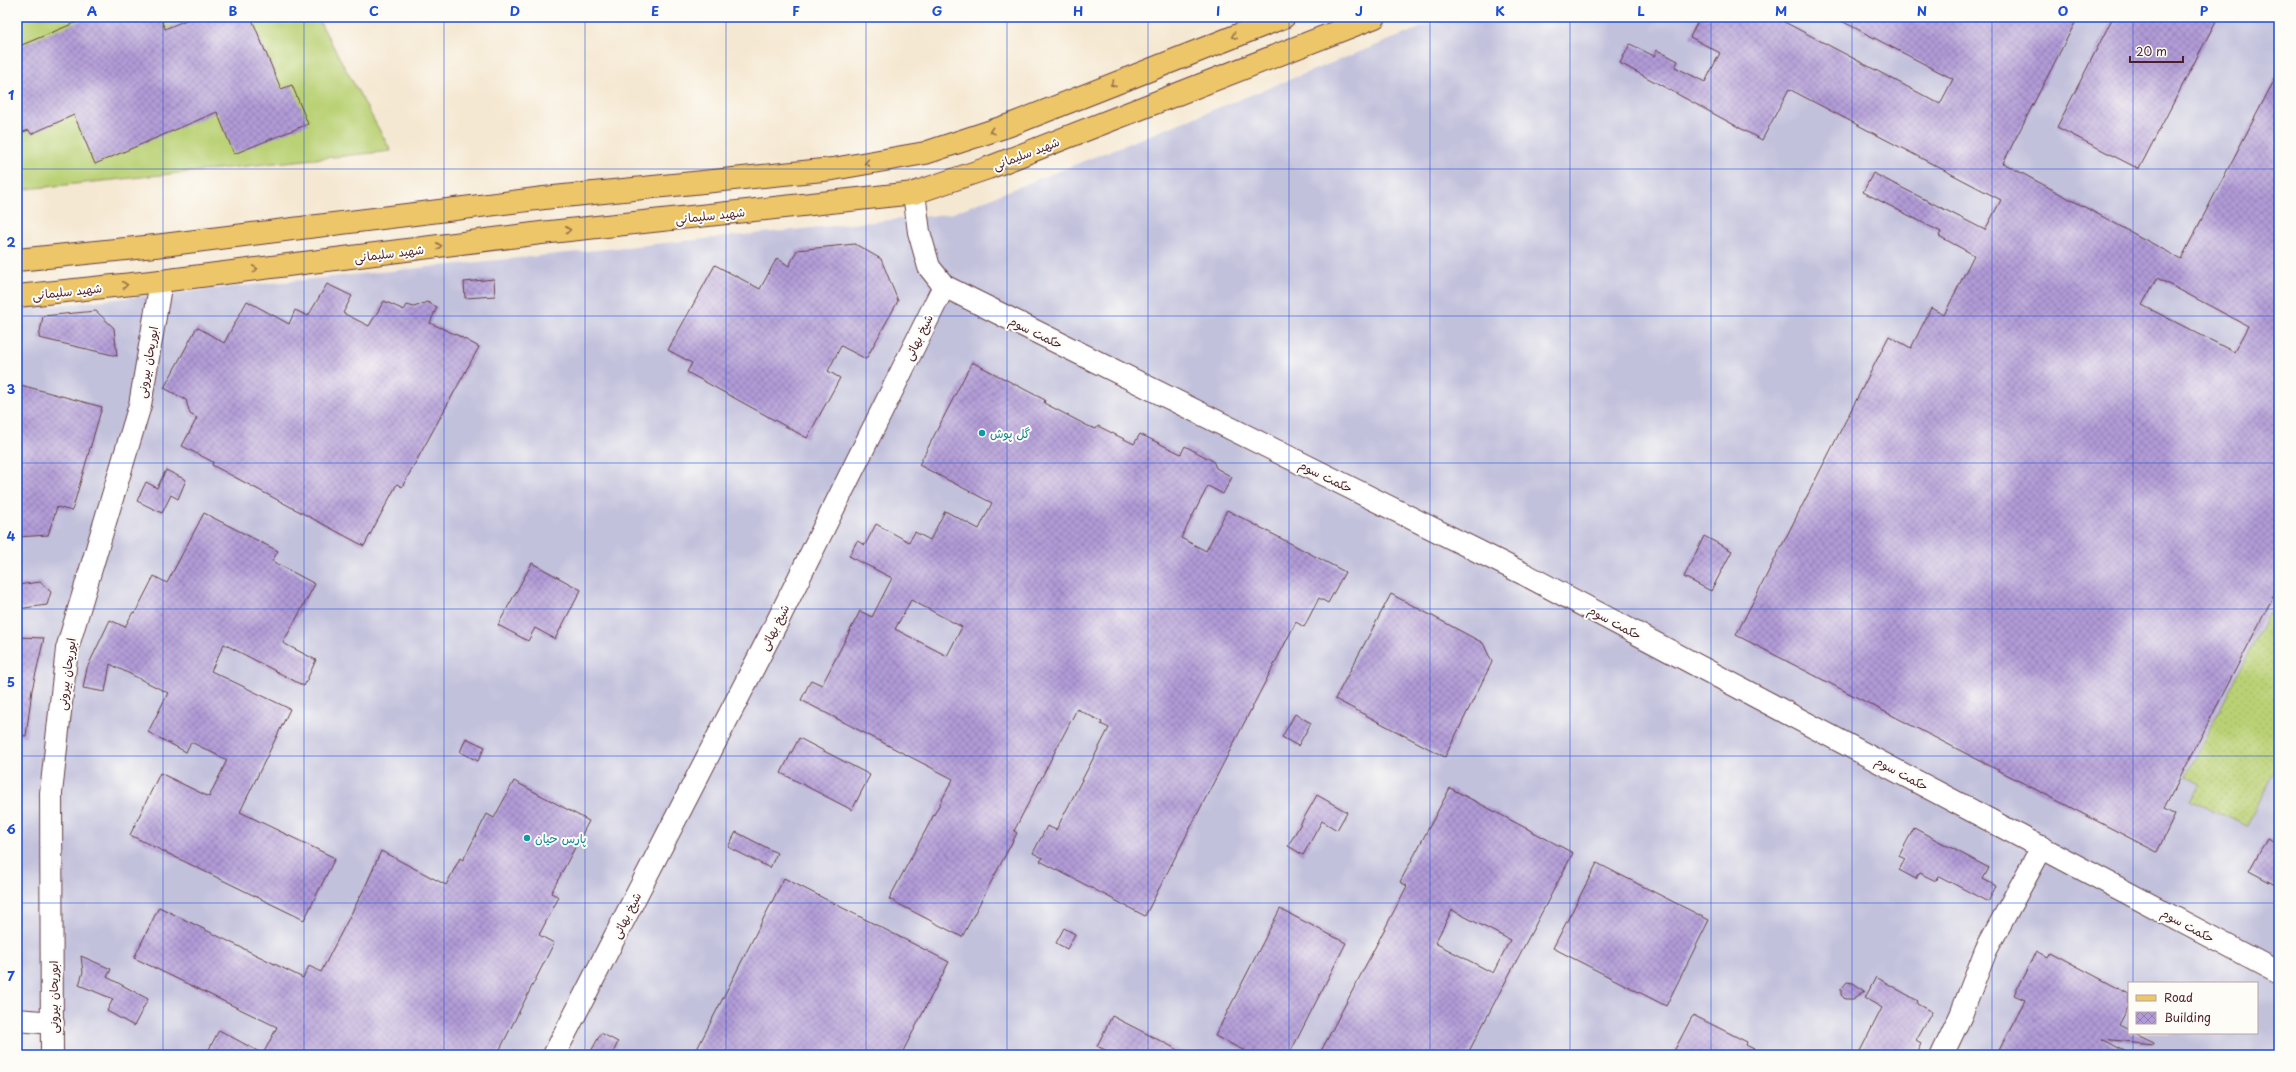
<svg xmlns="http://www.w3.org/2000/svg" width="2296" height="1072" font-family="'Playpen Sans','Playpen Sans Arabic',sans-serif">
<defs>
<pattern id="grass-dots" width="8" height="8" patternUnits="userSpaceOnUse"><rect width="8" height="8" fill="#bad175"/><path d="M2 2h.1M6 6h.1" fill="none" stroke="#a1b365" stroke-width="1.8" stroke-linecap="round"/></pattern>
<pattern id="building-cross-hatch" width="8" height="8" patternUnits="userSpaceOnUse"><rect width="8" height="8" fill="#b19bd7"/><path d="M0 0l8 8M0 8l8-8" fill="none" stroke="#927eaf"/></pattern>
</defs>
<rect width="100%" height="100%" fill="#fdfcf7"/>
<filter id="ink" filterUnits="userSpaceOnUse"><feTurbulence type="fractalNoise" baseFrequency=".025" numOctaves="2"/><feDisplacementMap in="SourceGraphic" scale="8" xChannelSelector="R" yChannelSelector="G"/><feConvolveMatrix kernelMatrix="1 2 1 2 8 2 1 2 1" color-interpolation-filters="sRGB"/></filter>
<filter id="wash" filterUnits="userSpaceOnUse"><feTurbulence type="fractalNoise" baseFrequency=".012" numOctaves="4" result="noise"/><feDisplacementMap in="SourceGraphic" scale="16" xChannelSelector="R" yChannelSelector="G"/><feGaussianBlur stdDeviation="0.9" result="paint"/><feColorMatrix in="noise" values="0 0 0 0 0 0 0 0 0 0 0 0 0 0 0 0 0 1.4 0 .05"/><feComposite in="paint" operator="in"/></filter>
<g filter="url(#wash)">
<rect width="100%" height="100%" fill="#f5e8d2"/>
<path fill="#c2c1dc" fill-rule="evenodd" d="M1448,17H2279V1055H17V309L950,214ZM2129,983H2257V1033H2129Z"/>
<path fill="url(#grass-dots)" stroke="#827850" d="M2274,603L2279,606V762L2247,826L2190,800L2200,784L2186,776Z"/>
<path fill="#bad175" stroke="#827850" d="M17,17H317L391,151L17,190Z"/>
<g id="blocks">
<g fill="url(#building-cross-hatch)" fill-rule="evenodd">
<path d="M89,17H160L165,29L193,17H251L281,89L292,85L308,124L234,154L217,112L95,164L74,115L31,134L29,130L17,134V47Z"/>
<path d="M1700,17H1775L1940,104L1953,79L1834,17H2078L2003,163L2181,259L2279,71V585L2164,809L2175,815L2157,852L1736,635L1889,336L1911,348L1931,308L1944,315L1974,255L1939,236L1941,232L1863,192L1873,173L1985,230L2001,200L1789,89L1762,140L1620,63L1630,44L1654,56L1657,50L1678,61L1675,67L1705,82L1720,53L1690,37ZM2157,278L2248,326L2234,352L2142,305Z"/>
<path d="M2113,17H2218L2139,169L2057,127Z"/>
<path d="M855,244L881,259L898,301L866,359L841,346L828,371L840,378L807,438L687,372L692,363L668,350L715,265L760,289L777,258L789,266L797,250Z"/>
<path d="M494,279L495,296L465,298L464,282Z"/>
<path d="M327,284L352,296L343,313L369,326L384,301L404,310L407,305L414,307L427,302L437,307L430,323L459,336L479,347L402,487L397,484L364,546L212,465L213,462L182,446L197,418L190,414L186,400L164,388L197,327L224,343L247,301L289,324L295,310L308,316Z"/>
<path d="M96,311L114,328L117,356L39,338L43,316Z"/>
<path d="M972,362L1045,400L1044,403L1088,426L1096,429L1098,426L1134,444L1140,434L1181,454L1185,446L1213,461L1216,468L1232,477L1223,494L1208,486L1181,538L1206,551L1227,510L1345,572L1328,603L1319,598L1304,627L1296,622L1145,916L1040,861L1043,858L1033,853L1047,826L1056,830L1109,728L1101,724L1102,722L1077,709L1014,831L1017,833L962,937L889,899L953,779L801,700L811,680L822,685L860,611L872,617L892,578L849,556L857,541L865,545L876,524L909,542L915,532L930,540L945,511L979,529L992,503L919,465ZM911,600L962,627L947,656L895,629Z"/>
<path d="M17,384L102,407L72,511L57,507L48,535L17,537Z"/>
<path d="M166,470L186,480L178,499L171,495L162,513L137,501L146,482L157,488Z"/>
<path d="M204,513L278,551L272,561L315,584L283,643L316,660L304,686L224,644L211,671L290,709L240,812L335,858L304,920L130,835L160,773L209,797L227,760L191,742L186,752L148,732L168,693L110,664L105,692L83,688L87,668L110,620L125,627L133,612L135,613L154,576L167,583Z"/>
<path d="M1704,536L1732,551L1711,591L1684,577Z"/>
<path d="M532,563L581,590L555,639L535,628L528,641L498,625Z"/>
<path d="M40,582L51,592L47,605L17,609V585Z"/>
<path d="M1391,594L1483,643L1492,662L1445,757L1335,699Z"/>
<path d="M17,637L44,638L32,690L26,736L17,735Z"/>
<path d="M1295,714L1311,723L1298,746L1282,737Z"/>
<path d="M466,738L485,747L478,761L460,752Z"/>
<path d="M799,738L870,775L852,810L781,773Z"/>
<path d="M514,781L589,821L551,893L559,897L539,935L554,943L497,1055H206L219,1030L263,1054L277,1027L134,958L159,907L303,978L309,966L321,972L366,885L381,851L446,885L460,858L463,860L487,814L494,818Z"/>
<path d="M1450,788L1573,853L1467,1055H1319L1407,886L1400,882ZM1452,910L1510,940L1493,973L1435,943Z"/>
<path d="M1317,795L1347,812L1337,830L1322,821L1303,855L1288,846Z"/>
<path d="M1914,828L1989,868L1983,879L1996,886L1988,902L1939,876L1936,881L1919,873L1916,879L1899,870L1905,859L1899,856Z"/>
<path d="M736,832L777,853L770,868L728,847Z"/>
<path d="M2267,838L2279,844V887L2249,871Z"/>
<path d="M1597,863L1709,920L1666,1006L1553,948Z"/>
<path d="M784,878L949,962L901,1055H694Z"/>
<path d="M1280,909L1346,943L1289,1055H1253L1215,1036Z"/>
<path d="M1064,928L1075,934L1067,949L1056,943Z"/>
<path d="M2036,951L2047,957L2050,952L2129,994V1006L2119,1025L2129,1030V1033H2135L2154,1042V1044L2102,1039L2132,1055H1996L2025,1000L2014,995Z"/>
<path d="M81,956L111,969L107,977L148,999L134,1026L107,1011L113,999L79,985L83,972Z"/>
<path d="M1876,977L1918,1001L1917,1004L1932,1012L1916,1040L1921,1043L1915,1055H1858L1882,1008L1865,998Z"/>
<path d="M1847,982L1853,983L1865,991L1853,999H1845L1841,995V989Z"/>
<path d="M1693,1015L1747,1042L1746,1045L1766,1055H1672Z"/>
<path d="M1112,1016L1188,1055H1115L1097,1046Z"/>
<path d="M601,1033L618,1042L612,1055H589Z"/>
</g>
</g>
</g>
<g filter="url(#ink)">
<use href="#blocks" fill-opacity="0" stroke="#643d44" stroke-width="1"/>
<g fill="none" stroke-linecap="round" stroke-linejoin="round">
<defs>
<g id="minor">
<path d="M914,193L919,232L929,267L944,286L1524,574L2279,973"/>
<path d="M17,1020L53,1023"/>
<path d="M52,1055L51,793L67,649L140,405L161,281"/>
<path d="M554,1055L777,622L944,286"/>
<path d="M1942,1055L1961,1015L1986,950L2042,847"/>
</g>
<g id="major">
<path d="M17,260L155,246L544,198L833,169L925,153L1010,125L1284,17"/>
<path d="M17,296L161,281L541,233L914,193L988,168L1375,17"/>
</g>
</defs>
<use href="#minor" stroke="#643d44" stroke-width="24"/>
<use href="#major" stroke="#643d44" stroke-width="24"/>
<use href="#minor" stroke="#fff" stroke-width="22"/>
<use href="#major" stroke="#ecc669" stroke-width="22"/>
</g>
<defs><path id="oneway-chevron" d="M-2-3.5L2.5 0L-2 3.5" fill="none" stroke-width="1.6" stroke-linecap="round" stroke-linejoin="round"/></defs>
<g stroke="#9b724a">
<use href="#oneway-chevron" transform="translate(1234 36) rotate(159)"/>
<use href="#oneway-chevron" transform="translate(1113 84) rotate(159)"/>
<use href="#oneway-chevron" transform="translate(992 131) rotate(162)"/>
<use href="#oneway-chevron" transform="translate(867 163) rotate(170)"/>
<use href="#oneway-chevron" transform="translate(568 230) rotate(-6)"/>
<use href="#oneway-chevron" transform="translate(439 246) rotate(-7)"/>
<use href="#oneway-chevron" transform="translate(255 269) rotate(-7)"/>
<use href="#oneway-chevron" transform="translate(125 285) rotate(-6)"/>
</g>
</g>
<path fill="none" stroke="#1d4ed8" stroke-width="1" stroke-opacity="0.55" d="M163,17V1055M304,17V1055M444,17V1055M585,17V1055M726,17V1055M866,17V1055M1007,17V1055M1148,17V1055M1289,17V1055M1430,17V1055M1570,17V1055M1711,17V1055M1852,17V1055M1992,17V1055M2133,17V983M17,169H2279M17,316H2279M17,463H2279M17,609H2279M17,756H2279M17,903H2279M2133,1033V1055"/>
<g fill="#0f9aa8" stroke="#fdfcf7" stroke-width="1.5">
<circle cx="982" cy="433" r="4"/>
<circle cx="527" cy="838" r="4"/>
</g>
<g text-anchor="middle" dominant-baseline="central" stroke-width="4" stroke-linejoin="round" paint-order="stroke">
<g font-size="12" fill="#4a1f2b" stroke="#fdfcf7">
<text transform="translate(1026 153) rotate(-21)">شهید سلیمانی</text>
<text transform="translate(710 215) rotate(-6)">شهید سلیمانی</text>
<text transform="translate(389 253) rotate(-7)">شهید سلیمانی</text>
<text transform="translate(67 291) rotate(-6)">شهید سلیمانی</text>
<text transform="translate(1036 332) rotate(26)">حکمت سوم</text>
<text transform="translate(918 337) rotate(-64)">شیخ بهائی</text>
<text transform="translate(147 362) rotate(-80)">ابوریحان بیرونی</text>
<text transform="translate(1326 476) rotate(26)">حکمت سوم</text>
<text transform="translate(1615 622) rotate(28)">حکمت سوم</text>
<text transform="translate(774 627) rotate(-63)">شیخ بهائی</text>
<text transform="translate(66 674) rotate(-82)">ابوریحان بیرونی</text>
<text transform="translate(1902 773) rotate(28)">حکمت سوم</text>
<text transform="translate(626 915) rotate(-63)">شیخ بهائی</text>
<text transform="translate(2188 925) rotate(28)">حکمت سوم</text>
<text transform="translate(53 997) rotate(-90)">ابوریحان بیرونی</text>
</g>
<g font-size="12" fill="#0d838f" stroke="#fdfcf7" text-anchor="start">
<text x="990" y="433">گل پوش</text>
<text x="535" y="838">پارس حیان</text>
</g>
</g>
<rect width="2296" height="1072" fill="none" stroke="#fdfcf7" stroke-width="44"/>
<rect x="2128" y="982" width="130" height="52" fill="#fdfcf7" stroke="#b5a4a5"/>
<rect x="2136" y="995" width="20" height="6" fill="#ecc669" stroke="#b5a4a5"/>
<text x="2164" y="1002" font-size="12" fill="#4a1f2b">Road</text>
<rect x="2136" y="1012" width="20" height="12" fill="url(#building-cross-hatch)" stroke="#b5a4a5"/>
<text x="2164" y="1022" font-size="12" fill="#4a1f2b">Building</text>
<path d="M2130 56v6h53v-6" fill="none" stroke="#4a1f2b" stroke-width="2"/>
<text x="2136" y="56" font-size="12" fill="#4a1f2b" stroke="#fdfcf7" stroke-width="3" paint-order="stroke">20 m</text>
<rect x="22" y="22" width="2252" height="1028" fill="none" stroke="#1d4ed8" stroke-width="1.5"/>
<g font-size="13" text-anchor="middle" font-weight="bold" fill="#1d4ed8">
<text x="92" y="16">A</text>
<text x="233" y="16">B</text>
<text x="374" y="16">C</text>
<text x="515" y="16">D</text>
<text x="655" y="16">E</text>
<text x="796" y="16">F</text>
<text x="937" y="16">G</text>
<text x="1078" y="16">H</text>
<text x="1218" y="16">I</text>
<text x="1359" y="16">J</text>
<text x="1500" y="16">K</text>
<text x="1641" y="16">L</text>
<text x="1781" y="16">M</text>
<text x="1922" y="16">N</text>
<text x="2063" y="16">O</text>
<text x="2204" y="16">P</text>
<text x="11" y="100">1</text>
<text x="11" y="247">2</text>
<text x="11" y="394">3</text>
<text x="11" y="541">4</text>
<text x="11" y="687">5</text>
<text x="11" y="834">6</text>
<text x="11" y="981">7</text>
</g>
</svg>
